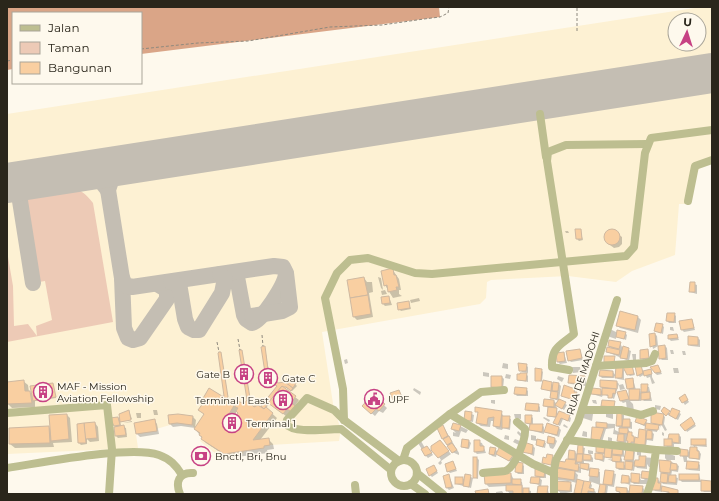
<svg xmlns="http://www.w3.org/2000/svg" width="719" height="501" font-family="Montserrat,sans-serif">
<rect width="100%" height="100%" fill="#fef9ed"/>
<path fill="#fdf1d3" fill-rule="evenodd" d="M701,7H712V164L701,166L693,178L686,204H679L675,255L632,271L616,282L568,276L491,280L487,282L486,298L480,304L322,332L334,410L341,429L339,441L270,445L264,446V448L244,451L243,454L221,458L200,441L202,437L192,425L177,423L156,429L157,431L136,434L138,448L7,454V114ZM675,20H699V44H675Z"/>
<path fill="#edcab6" d="M68,187C80,189 85,193 93,203L113,322L7,342V251L13,286L14,326L28,324L37,336L36,326L52,320L45,281L39,282L26,196Z"/>
<path fill="#daa587" d="M7,7H439L440,17L141,54V13H13V69L7,70Z"/>
<g fill="#0003" fill-rule="evenodd">
<path d="M580,230L583,240L579,241L577,239Z"/>
<path d="M612,230L622,237V244L619,247L614,248L606,242L605,235Z"/>
<path d="M565,231H568L569,233H566Z"/>
<path d="M392,269L399,279L401,290H399V294L402,296L393,298L385,285Z"/>
<path d="M378,277L381,278L383,290L381,288Z"/>
<path d="M364,278L367,282H372L373,292L369,293L373,317L357,320L354,317Z"/>
<path d="M691,283L697,285V294L690,292Z"/>
<path d="M385,290L387,294L382,295L381,291Z"/>
<path d="M389,297L392,305L385,306L383,304Z"/>
<path d="M419,298L420,301L411,303L410,300Z"/>
<path d="M408,302L411,309L401,311L399,309Z"/>
<path d="M674,314L676,316V323H669L667,321Z"/>
<path d="M638,317L641,320L638,333L620,328L617,325Z"/>
<path d="M692,320L695,330L684,332L682,330Z"/>
<path d="M662,325L664,327L663,334L655,331Z"/>
<path d="M670,327H673L674,331L670,330Z"/>
<path d="M610,329L618,333H625L627,335L626,340L616,336V339L610,337L608,336Z"/>
<path d="M655,334L657,336L658,346L653,349L650,335Z"/>
<path d="M677,335L679,340L671,341L669,339V336Z"/>
<path d="M698,338L700,340V347L691,346L689,345Z"/>
<path d="M620,343L622,347L631,351L629,361L607,352L612,349L609,346Z"/>
<path d="M665,346L667,348L668,360H662L660,358Z"/>
<path d="M265,348L270,378L278,384H295L297,386L292,391L283,386L282,388L299,400L287,417L270,403L266,408L277,418L260,440L268,439L273,444L274,449L267,450L268,453L229,458L206,443L195,429L205,415L200,410L225,399L221,353L228,398L226,400L236,407L244,406L250,399L266,411L267,409L262,406L277,388L280,390L281,388L267,378ZM237,411L239,413L235,419L233,418Z"/>
<path d="M580,350L583,360L571,362L569,360Z"/>
<path d="M648,350L650,360H643L641,358Z"/>
<path d="M670,350H673L674,354H671Z"/>
<path d="M682,351H685L686,355H683Z"/>
<path d="M564,353L567,363L560,364L558,362Z"/>
<path d="M632,354H636V360H633Z"/>
<path d="M347,359L348,363L345,364L344,360Z"/>
<path d="M503,363L508,364V369L502,368Z"/>
<path d="M526,365L528,367V373L522,372L520,370Z"/>
<path d="M632,366L635,375L630,376L624,370V380L618,379L614,376V378H602L600,376L613,372L616,376L622,368L625,370Z"/>
<path d="M641,366L643,372L650,370L652,372V377L655,383L652,384L650,377L647,378L645,374L640,377L638,375Z"/>
<path d="M658,366L662,374L657,375L655,373Z"/>
<path d="M571,367H580L581,372L573,373Z"/>
<path d="M673,368H678L679,373H674Z"/>
<path d="M541,370L543,372L542,381L554,385L559,384L561,386L559,400L567,405L564,410L556,404L558,416H569L571,418L570,422L563,419L560,426L554,423L557,418L548,416L549,408L544,406L545,400L554,401L557,404L559,401L551,398L552,392L542,388L543,382L536,380Z"/>
<path d="M483,372L489,373V377L483,376Z"/>
<path d="M506,374L511,375L510,379L505,378Z"/>
<path d="M526,374L528,376V382L518,380Z"/>
<path d="M558,376L564,378L562,382L557,379Z"/>
<path d="M492,377H502L504,379L503,389Z"/>
<path d="M584,377L586,379V386L571,384L569,382Z"/>
<path d="M633,379L636,390L642,392V385L649,387L652,401H644L641,398V401H630L633,404L634,411L627,410L626,402L623,403L621,401L626,391L630,399V390L628,388Z"/>
<path d="M23,381L28,385L29,392L33,395L53,384L56,398L35,401V407L12,408L8,404L7,383Z"/>
<path d="M617,382L619,384L614,399L603,394L602,397L592,394L601,390L603,392L601,386Z"/>
<path d="M623,384L625,389L620,390L619,385Z"/>
<path d="M414,388L421,392L420,395L413,390Z"/>
<path d="M526,389L528,391V396H517L515,394Z"/>
<path d="M574,390L578,395L576,401L562,395Z"/>
<path d="M399,391L403,399L396,402L392,394Z"/>
<path d="M373,395L387,408L383,413L379,411L375,416L363,406Z"/>
<path d="M686,397L689,402L685,405L680,398Z"/>
<path d="M491,400H495V404L491,403Z"/>
<path d="M592,400H596L597,404L593,403Z"/>
<path d="M538,405L540,407V412L528,411L526,409Z"/>
<path d="M655,405L661,406L660,410L655,409Z"/>
<path d="M673,409L681,414L678,420L664,413H671Z"/>
<path d="M153,410H157L158,415H154Z"/>
<path d="M129,411L132,419L121,422L120,420L121,426L126,428L127,437L118,438L116,436L115,424L118,418L121,421Z"/>
<path d="M476,411L501,412L504,417L511,419L510,430L503,428L502,430L497,429L494,426L495,421H491L490,427L481,426L477,423L479,414Z"/>
<path d="M584,411L593,414L592,421L583,418Z"/>
<path d="M606,411L613,413V419L606,417Z"/>
<path d="M466,412L474,415L473,422L467,421Z"/>
<path d="M136,413H141V418H137Z"/>
<path d="M618,413L624,415V420L632,422V429L627,428L634,437L639,439L640,430L649,431L646,427L636,422L646,420L647,424L655,425L652,422L663,415L665,417L664,424L667,430L665,431L661,424L659,432L660,426H658L657,432L651,431L654,434L653,441L647,440L646,446L630,445L626,439V443H620L618,441L619,435L613,434L614,428L606,429L602,442L594,441L597,423L615,424V430L619,432L620,428L617,426Z"/>
<path d="M514,414H521V419L515,418Z"/>
<path d="M67,415L70,418L72,442L53,443L54,447L15,448L10,444L49,427L51,430Z"/>
<path d="M531,416L533,418V425H542L544,427V434L530,430L531,425L526,423Z"/>
<path d="M193,417L196,420L195,428L181,426L173,427L170,424Z"/>
<path d="M544,417L550,420L549,422L543,418Z"/>
<path d="M154,420L157,424L159,434L140,437L137,434L136,424Z"/>
<path d="M132,421V422L123,423Z"/>
<path d="M693,421L696,426L687,432L686,430Z"/>
<path d="M95,423L98,427L99,441L90,442L87,439V444L81,445L79,443Z"/>
<path d="M564,424L568,427L567,428L563,426Z"/>
<path d="M443,426L459,453V455L452,452L443,438Z"/>
<path d="M460,426L468,430L466,433L461,431L459,437L453,436V432L456,433L452,429Z"/>
<path d="M559,428L561,430L559,437L545,432Z"/>
<path d="M518,431L523,435L521,437L517,433Z"/>
<path d="M583,431L587,432V437L582,436Z"/>
<path d="M662,432L664,433V436L662,435Z"/>
<path d="M505,435L509,436V440L504,439Z"/>
<path d="M531,435L536,436V439L544,442L546,443L545,448L539,446L537,444V441L531,440Z"/>
<path d="M679,435L681,437V444H674V448L667,447L665,445L669,440Z"/>
<path d="M608,437L612,438V442L608,441Z"/>
<path d="M515,439L520,441L519,445L513,442Z"/>
<path d="M555,439L557,441L555,446L553,449L550,448L548,442Z"/>
<path d="M705,440L707,447L695,446L701,454L700,460L687,457V462L698,463L700,465V471L689,470L687,468L688,462H684L683,457L681,455L688,451L690,453L695,448L692,444Z"/>
<path d="M421,441L425,448L429,449L433,455L428,458L426,456L418,443Z"/>
<path d="M440,441L451,454L441,461L442,463L440,465L438,463L441,460L439,457Z"/>
<path d="M469,441L471,443L469,449L464,448L462,446Z"/>
<path d="M475,441L482,443L486,453L477,454L475,452Z"/>
<path d="M533,446L535,448L534,456L523,451Z"/>
<path d="M578,446L585,448L584,456H591L588,453V450L593,451V454H589L593,458V462L584,461V464L589,465L590,469L600,472V485L589,481L590,471L581,469V473L575,472L578,475L577,480L590,483L592,485L591,489L596,492L595,494H576L575,493L577,483L569,481L572,485V492L560,494V492L555,489L567,481L558,480L555,476L561,470L558,467L571,461L569,459L570,451L575,452L578,455ZM578,463L581,464V468L578,465Z"/>
<path d="M597,446L611,449L613,451L623,449L624,451V456H626L633,450L635,452L634,461H640V456L637,455V451L641,452V457L654,458L655,467H649L647,464V469L637,468L635,465L634,471L626,469L625,470H619L617,468V463L607,459L616,460V458H606V454H602L605,457L604,462L596,459L600,455L597,452ZM619,456L625,457L626,466L622,463V459Z"/>
<path d="M495,449L498,452L513,455L512,463L497,453L496,457L492,456L490,454Z"/>
<path d="M665,452L675,456V460H668L679,466L678,472L672,471L671,476L678,478L677,485L663,484L661,482L662,474L659,466L660,461L668,462L665,458Z"/>
<path d="M205,454L207,459L199,461L197,459V456Z"/>
<path d="M477,458L479,460L478,479L474,477Z"/>
<path d="M453,462L457,471L450,473L448,471Z"/>
<path d="M522,464L524,466V474H518L516,472Z"/>
<path d="M434,466L438,473L432,477L430,475Z"/>
<path d="M536,471L546,473V478H539L542,480L541,487H547L549,494H538L539,485L531,482L538,478L536,476Z"/>
<path d="M605,471L616,474L614,487L608,486L607,494H599L601,486H603Z"/>
<path d="M511,474L514,480L522,482L523,489L531,491V494H507H510L507,490V486L489,487L486,484Z"/>
<path d="M466,475L473,478L471,488L456,484L463,478L465,481Z"/>
<path d="M639,475L641,480H645L642,478L658,479L662,486L677,491L679,494H670L662,490V492L655,491L649,484H634L631,481L630,485L622,482L629,477L632,480Z"/>
<path d="M699,475L701,481L712,483V492H704L702,490V482H682L680,480Z"/>
<path d="M449,476L454,488L449,490L447,488Z"/>
<path d="M642,487L644,489V494H631L629,492V494H621L617,491V488L627,489L630,492Z"/>
<path d="M502,491L504,494H496V492Z"/>
</g>
<g fill="none" stroke-linecap="round" stroke-linejoin="round">
<g stroke="#c4beb3" stroke-width="16">
<path d="M130,164L121,168L113,175L108,190L122,278L124,328L128,338L133,340L140,338L167,299V290L157,284"/>
<path d="M80,171L98,177L108,190"/>
<path d="M17,182L33,283"/>
<path d="M230,273L237,277L244,315L246,319L252,323C262,321 285,285 286,274"/>
<path d="M122,278L125,285L132,287L274,266L283,267L286,273L290,307L282,311L252,316"/>
<path d="M171,282L178,285L180,289L185,319L188,327L194,330H199L222,293L225,278L220,274"/>
</g>
<path stroke="#c4beb3" stroke-width="40" d="M7,183L712,73"/>
</g>
<g fill="#f9cfa1" stroke="#cfb9a1">
<circle cx="612" cy="237" r="8"/>
<path d="M575,229H581L582,239H576Z"/>
<path d="M393,268L394,275H396L399,287H396L397,290L388,292L387,285L384,286L381,271Z"/>
<path d="M364,277L368,295L350,298L347,280Z"/>
<path d="M690,282H695V292H689Z"/>
<path d="M368,295L371,314L353,317L350,298Z"/>
<path d="M389,296L390,303L382,304L381,297Z"/>
<path d="M409,301L410,308L398,310L397,303Z"/>
<path d="M620,311L638,316L635,330L616,326Z"/>
<path d="M667,313H675L674,322L666,321Z"/>
<path d="M692,319L694,328L681,330L679,321Z"/>
<path d="M656,323L663,324L661,333L654,331Z"/>
<path d="M617,330L626,332L624,339L616,337Z"/>
<path d="M655,333L656,345L650,347L649,334Z"/>
<path d="M677,334L678,338L668,339V335Z"/>
<path d="M688,336L698,337V345H688Z"/>
<path d="M609,340L621,342L619,349L608,346Z"/>
<path d="M665,345L666,358L659,359L658,346Z"/>
<path d="M265,346L269,377L278,383L285,382L293,388L291,391L286,387H281L264,409L261,406L277,386L266,379L261,347Z"/>
<path d="M623,346L629,348L627,359L620,358Z"/>
<path d="M607,347L620,350L619,355L606,352Z"/>
<path d="M580,349L582,358L568,361L566,351Z"/>
<path d="M648,349L649,358L640,359V350Z"/>
<path d="M239,350H242L250,398L260,407L258,405L254,407L247,400Z"/>
<path d="M219,352H221L228,397L226,399L222,396H224L218,353Z"/>
<path d="M564,352L565,361L557,362L556,353Z"/>
<path d="M604,356H615L614,363L604,362Z"/>
<path d="M518,363L527,364L526,371H519Z"/>
<path d="M632,365L634,374L627,375L623,367Z"/>
<path d="M641,365L643,373L637,376L635,366Z"/>
<path d="M658,365L661,372L655,373L650,367Z"/>
<path d="M616,366L623,367L622,378H615Z"/>
<path d="M535,368L542,369L541,381H535Z"/>
<path d="M651,369L652,374L644,376L643,371Z"/>
<path d="M600,370L613,371V377L599,376Z"/>
<path d="M520,373H527L526,381L517,380V374H520Z"/>
<path d="M569,375L585,376L584,384L568,383Z"/>
<path d="M491,376H502V388L491,387Z"/>
<path d="M288,377L296,383L293,388L285,382Z"/>
<path d="M633,378L634,388L627,389L625,379Z"/>
<path d="M24,380L25,391H30L32,403L7,404V382Z"/>
<path d="M543,380L552,382L551,391L541,389Z"/>
<path d="M600,380L617,381V389L600,387Z"/>
<path d="M553,382L559,383L558,391H552Z"/>
<path d="M53,383L56,397L33,401L30,386Z"/>
<path d="M641,384H648L647,392H641Z"/>
<path d="M564,385L575,389L574,392H577L574,400L561,396Z"/>
<path d="M282,386L296,396L291,403L297,407L293,413L287,409L283,414L268,403Z"/>
<path d="M515,387L527,388L526,395L514,394Z"/>
<path d="M209,388L235,404L229,414L235,418L238,413L236,411L238,408L235,407L238,401L244,404L247,400L254,407L258,405L264,409L266,407L273,413L253,440L269,438L270,445L264,446V448L224,454L201,439L202,437L199,435L200,433L194,429L204,414L198,410L204,402L202,400Z"/>
<path d="M592,388L601,389V395L591,394Z"/>
<path d="M602,388L616,389L615,394L613,393L612,398H608V395H602Z"/>
<path d="M629,389H640L639,400H629Z"/>
<path d="M399,390L402,397L393,400L390,393Z"/>
<path d="M626,390L629,399L620,401L617,392Z"/>
<path d="M551,391L558,392L557,399L550,398Z"/>
<path d="M650,392V399L641,400V393Z"/>
<path d="M373,394L385,404L379,411L376,409L371,414L362,406Z"/>
<path d="M685,394L688,400L682,403L679,398Z"/>
<path d="M544,399L554,400V407L543,406Z"/>
<path d="M559,399L566,402L562,409L555,405Z"/>
<path d="M602,400L615,401L614,407L601,406Z"/>
<path d="M526,403L539,404L538,411L525,410Z"/>
<path d="M475,407L502,411L500,427L493,426L494,417L488,418L487,425L476,423L478,412H475Z"/>
<path d="M548,407L557,408L556,417L547,416Z"/>
<path d="M664,407L670,411L666,416L661,411Z"/>
<path d="M672,408L680,411L676,419L669,415Z"/>
<path d="M129,410L131,420L120,422L119,414Z"/>
<path d="M465,411L472,412L471,421L464,420Z"/>
<path d="M559,411L570,415L568,421L561,418L558,425L553,423Z"/>
<path d="M617,412H622V426H616Z"/>
<path d="M651,412L664,414L662,425L651,423Z"/>
<path d="M67,414L69,439L51,441L49,415Z"/>
<path d="M178,414L193,416L192,425L177,423L169,424L168,415Z"/>
<path d="M525,415H532L531,424L525,423Z"/>
<path d="M502,416H510L509,428H502Z"/>
<path d="M637,416L647,420L644,425L635,422Z"/>
<path d="M118,417L120,425L114,426L110,418Z"/>
<path d="M691,417L695,424L685,431L680,425Z"/>
<path d="M155,419L157,431L136,434L134,423Z"/>
<path d="M623,419H630V427H622Z"/>
<path d="M95,422L97,438L85,439L84,423Z"/>
<path d="M596,422L607,423V428L596,427Z"/>
<path d="M84,423L86,443H78L77,424Z"/>
<path d="M453,423L461,425L459,431L451,429Z"/>
<path d="M547,423L559,427L557,435L544,432Z"/>
<path d="M646,423L659,425L658,430L645,429Z"/>
<path d="M530,424H543L542,432L529,430Z"/>
<path d="M124,425L126,435L115,436L114,427Z"/>
<path d="M443,425L448,436L442,439L437,428Z"/>
<path d="M49,426L50,443L9,444V428Z"/>
<path d="M592,427L604,428L600,440L591,439Z"/>
<path d="M619,428H628V434L619,433Z"/>
<path d="M639,429L646,430L645,445L634,444L635,437L638,438Z"/>
<path d="M647,430L652,431V439H646Z"/>
<path d="M628,432H632V436H634V442H631V444L627,443L628,441H626Z"/>
<path d="M618,434H624V442L617,441Z"/>
<path d="M669,434H679V443L672,442V439H668Z"/>
<path d="M449,436L452,442L447,445L443,439Z"/>
<path d="M548,436L555,438L554,444L547,443Z"/>
<path d="M462,439L469,440L468,448L461,447Z"/>
<path d="M537,439L545,441L543,447L536,445Z"/>
<rect x="664" y="439" width="8" height="7"/>
<rect x="691" y="439" width="15" height="6"/>
<path d="M440,440L449,451L438,458L431,450V446Z"/>
<path d="M474,440H480V446H484V451L474,452Z"/>
<path d="M524,442L533,445L532,454L522,452Z"/>
<path d="M452,443L457,450L452,453L447,446Z"/>
<path d="M578,445H583V454H577Z"/>
<path d="M596,445L605,446L604,453L596,452Z"/>
<path d="M427,446L432,453L425,456L421,449Z"/>
<path d="M500,446L514,454L509,461L496,454Z"/>
<path d="M490,447L496,448L494,455L489,454Z"/>
<path d="M605,447L612,448L611,458L604,457Z"/>
<path d="M613,447L623,448L622,455L612,454Z"/>
<path d="M690,447H697V451H699V459L689,458Z"/>
<path d="M626,449H634L633,460H624Z"/>
<path d="M680,449L688,450V456H680Z"/>
<path d="M569,450L575,451V459H568Z"/>
<path d="M205,453L206,457L197,459L196,455Z"/>
<path d="M595,453L603,454V460L595,459Z"/>
<path d="M547,454L553,455L551,465L542,463L543,457L546,458Z"/>
<path d="M577,454H583L582,462H576Z"/>
<path d="M583,454L591,455V460H583Z"/>
<path d="M612,455L621,456L620,462L612,461Z"/>
<path d="M639,456H646L645,467L634,466L635,460H639Z"/>
<rect x="473" y="457" width="4" height="21"/>
<path d="M566,459L576,460L575,464H579L578,471L557,467L558,461L565,462Z"/>
<path d="M659,460L671,461L670,473L660,472Z"/>
<path d="M453,461L456,469L447,472L445,464Z"/>
<path d="M625,461L633,462L632,470L625,469Z"/>
<path d="M687,461L699,462L698,469H686Z"/>
<path d="M516,462L523,463L522,473L515,472Z"/>
<path d="M616,462H624V469L616,468Z"/>
<path d="M580,463L589,464L588,470L580,468Z"/>
<path d="M671,463L677,464V470H670Z"/>
<path d="M434,465L437,471L429,476L426,469Z"/>
<path d="M556,468L575,471L574,480L554,477Z"/>
<path d="M590,468L599,469L598,477L589,476Z"/>
<path d="M535,469L545,470L544,477L535,476Z"/>
<path d="M605,470L614,471L612,485L603,484Z"/>
<path d="M642,471L651,472V479L641,478Z"/>
<path d="M511,473V483L485,484L484,474Z"/>
<path d="M631,473L640,474L639,483L631,482Z"/>
<path d="M661,473L668,474L667,483L660,482Z"/>
<path d="M449,474L452,487L446,488L443,476Z"/>
<path d="M465,474L471,475L469,487L463,486Z"/>
<rect x="679" y="474" width="20" height="6"/>
<path d="M622,475L629,476V483H621Z"/>
<path d="M669,475H676V483L668,482Z"/>
<rect x="455" y="477" width="8" height="7"/>
<path d="M531,477H540L539,484L530,483Z"/>
<path d="M653,478H658V483H661L660,490H652Z"/>
<path d="M512,479H521V485L512,484Z"/>
<path d="M577,479L584,481L581,494L574,493Z"/>
<path d="M701,480L711,481V491H701Z"/>
<path d="M555,481L571,482L570,491L554,490Z"/>
<path d="M584,481L591,482L589,488L594,489V492L588,491V494H581Z"/>
<path d="M600,484L606,485L605,493L598,494Z"/>
<path d="M506,485H522V494H513V491H506Z"/>
<path d="M630,485L643,486L642,493L629,494Z"/>
<path d="M538,486H548L547,494H537Z"/>
<path d="M662,486L678,490V494H669V492L661,491Z"/>
<path d="M616,487L627,488V494H620V492L616,491Z"/>
<rect x="523" y="488" width="6" height="6"/>
<path d="M488,489L489,494H476L475,491Z"/>
</g>
<g fill="none" stroke-linecap="round" stroke-linejoin="round">
<g stroke="#8e897e" stroke-width="1" stroke-dasharray="3 2" stroke-linecap="butt">
<path d="M577,31V7"/>
<path d="M141,49L198,43L248,41L330,27L382,25L424,19L440,17L448,13L449,7"/>
<path d="M7,61L13,60"/>
<path d="M262,335L263,346"/>
<path d="M238,339L240,350"/>
<path d="M217,342L219,352"/>
</g>
<g stroke="#bdbe90" stroke-width="8">
<path d="M540,114L546,157"/>
<path d="M688,201L695,166L712,160"/>
<path d="M596,366L646,363L652,361L655,354"/>
<path d="M569,370L552,367C551,347 561,345 574,334L547,161L548,152L566,145L647,144"/>
<path d="M582,410H621L641,415L653,411"/>
<path d="M7,413L107,405L112,449L109,494"/>
<path d="M450,414L481,392L504,390"/>
<path d="M344,420L343,389L325,298L337,273L350,260L368,258L415,273L432,274L626,256L634,247L645,153L651,138L712,130"/>
<path d="M567,440L656,450L652,480L647,494"/>
<path d="M656,450L677,451"/>
<path d="M403,460L407,448L450,414L533,464L554,473"/>
<circle cx="404" cy="473" r="13"/>
<path d="M7,468C41,463 130,445 159,455C170,459 176,465 182,475"/>
<path d="M391,470L341,429C329,429 293,434 286,424L287,420L307,398L334,410L344,420L399,461"/>
<path d="M417,473L443,494"/>
<path d="M483,473C490,472 498,472 505,471C515,468 526,439 525,429L517,422"/>
<path d="M411,484L425,494"/>
<path d="M355,485L356,494"/>
<path d="M180,494C175,482 179,472 193,473"/>
<path d="M554,494V470L556,460L578,422L617,300"/>
</g>
</g>
<defs>
<symbol id="building-ring" viewBox="-11 -11 22 22"><circle r="9.5" fill="#fef9ed" stroke="#c74284" stroke-width="1.5"/><path d="M-4-6H4V6H1V3H-1V6H-4ZM-2.5-4.3h1.7v1.8h-1.7ZM.8-4.3h1.7v1.8H.8ZM-2.5-1h1.7V.8h-1.7ZM.8-1h1.7V.8H.8Z" fill="#c74284"/></symbol>
<symbol id="civic-ring" viewBox="-11 -11 22 22"><circle r="9.5" fill="#fef9ed" stroke="#c74284" stroke-width="1.5"/><path d="M-.6-6.5H3V-4.5H.6V-3L4-1V1h2V6H-6V1h2V-1L-.6-3ZM-1.2 2.5V6h2.4V2.5Z" fill="#c74284"/></symbol>
<symbol id="bank-ring" viewBox="-11 -11 22 22"><circle r="9.5" fill="#fef9ed" stroke="#c74284" stroke-width="1.5"/><path d="M-6-4H6V4H-6ZM0-2.3a2.3 2.3 0 1 0 0 4.6a2.3 2.3 0 1 0 0-4.6Z" fill="#c74284"/></symbol>
</defs>
<g fill-rule="evenodd">
<use href="#building-ring" x="233" y="363" width="22" height="22"/>
<use href="#building-ring" x="257" y="367" width="22" height="22"/>
<use href="#building-ring" x="32" y="381" width="22" height="22"/>
<use href="#civic-ring" x="363" y="388" width="22" height="22"/>
<use href="#building-ring" x="272" y="389" width="22" height="22"/>
<use href="#building-ring" x="221" y="412" width="22" height="22"/>
<use href="#bank-ring" x="190" y="445" width="22" height="22"/>
</g>
<g text-anchor="middle" dominant-baseline="central" stroke-width="3" stroke-linejoin="round" paint-order="stroke">
<g font-size="10" fill="#2a261b" stroke="#fef9ed">
<text transform="translate(583 373) rotate(-72)">RUA DE MADOHI</text>
</g>
<g font-size="10" fill="#2a261b" stroke="#fef9ed" text-anchor="start">
<text x="230" y="374" text-anchor="end">Gate B</text>
<text x="282" y="378">Gate C</text>
<text x="57" y="386">MAF - Mission<tspan x="57" dy="12">Aviation Fellowship</tspan></text>
<text x="388" y="399">UPF</text>
<text x="269" y="400" text-anchor="end">Terminal 1 East</text>
<text x="246" y="423">Terminal 1</text>
<text x="215" y="456">Bnctl, Bri, Bnu</text>
</g>
</g>
<rect width="719" height="501" fill="none" stroke="#2a261b" stroke-width="16"/>
<rect x="12" y="12" width="130" height="72" fill="#fef9ed" stroke="#a9a599"/>
<rect x="20" y="25" width="20" height="6" fill="#bdbe90" stroke="#a9a599"/>
<text x="48" y="32" font-size="12" fill="#2a261b">Jalan</text>
<rect x="20" y="42" width="20" height="12" fill="#edcab6" stroke="#a9a599"/>
<text x="48" y="52" font-size="12" fill="#2a261b">Taman</text>
<rect x="20" y="62" width="20" height="12" fill="#f9cfa1" stroke="#a9a599"/>
<text x="48" y="72" font-size="12" fill="#2a261b">Bangunan</text>
<g transform="translate(687 32) rotate(4)"><circle r="19" fill="#fef9ed" stroke="#a9a599"/>
<path d="M0-3L7 15L0 10L-7 15Z" fill="#c74284"/>
<text y="-6" font-size="11" font-weight="bold" text-anchor="middle" fill="#2a261b">U</text>
</g>
</svg>
